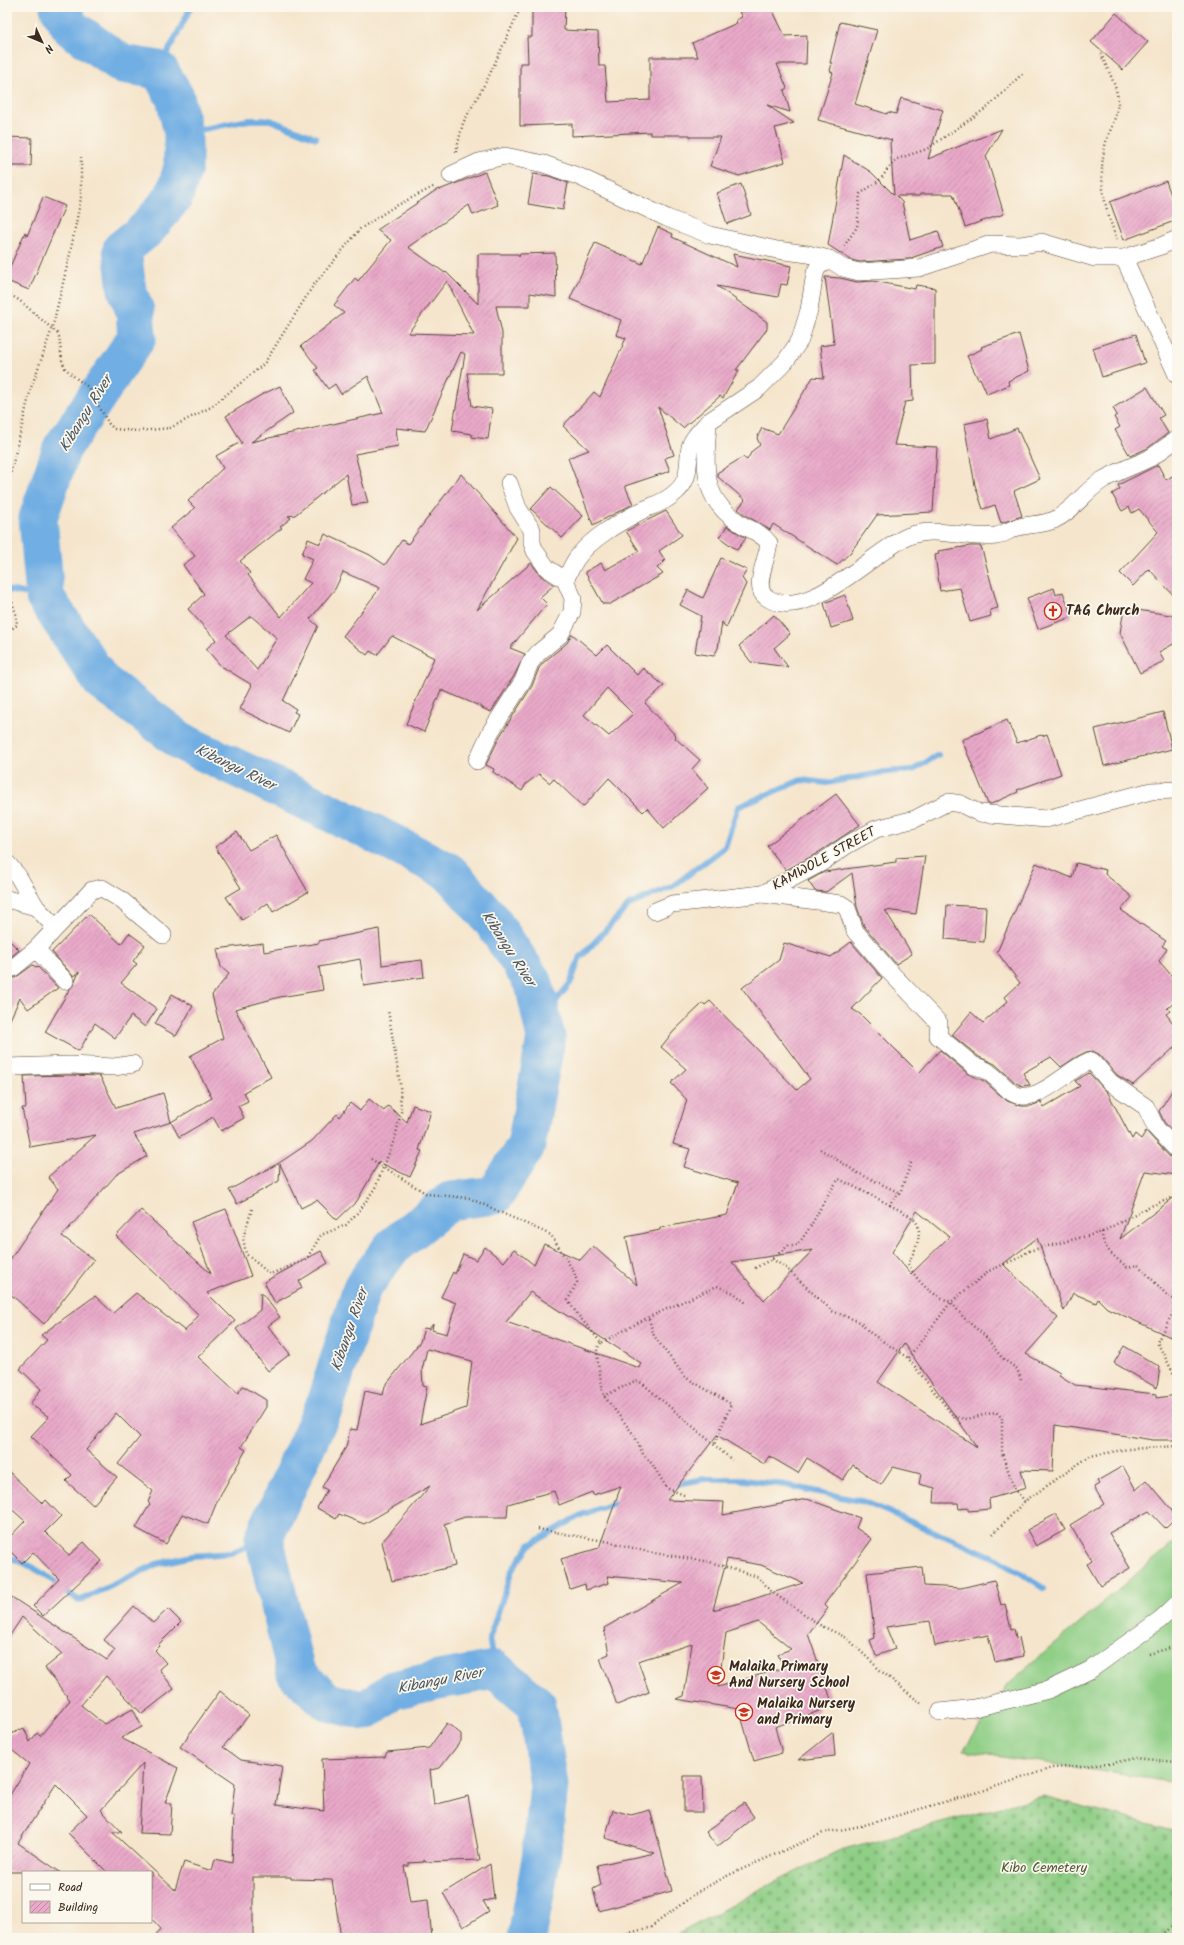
<svg xmlns="http://www.w3.org/2000/svg" width="1184" height="1945" font-family="Kalam,sans-serif">
<defs>
<pattern id="cemetery-stones" width="16" height="16" patternUnits="userSpaceOnUse"><rect width="16" height="16" fill="#8ece85"/><path d="M2 7V4a2 2 0 0 1 4 0v3zM10 15v-3a2 2 0 0 1 4 0v3z" fill="#7bb172"/></pattern>
<pattern id="building-hatch" width="6" height="6" patternUnits="userSpaceOnUse"><rect width="6" height="6" fill="#e9a9c9"/><path d="M-1 1l2-2M0 6l6-6M5 7l2-2" fill="none" stroke="#be8aa3"/></pattern>
</defs>
<rect width="100%" height="100%" fill="#fbf7ec"/>
<filter id="ink" filterUnits="userSpaceOnUse"><feTurbulence type="fractalNoise" baseFrequency=".025" numOctaves="2"/><feDisplacementMap in="SourceGraphic" scale="8" xChannelSelector="R" yChannelSelector="G"/><feConvolveMatrix kernelMatrix="1 2 1 2 8 2 1 2 1" color-interpolation-filters="sRGB"/></filter>
<filter id="wash" filterUnits="userSpaceOnUse"><feTurbulence type="fractalNoise" baseFrequency=".012" numOctaves="4" result="noise"/><feDisplacementMap in="SourceGraphic" scale="16" xChannelSelector="R" yChannelSelector="G"/><feGaussianBlur stdDeviation="0.9" result="paint"/><feColorMatrix in="noise" values="0 0 0 0 0 0 0 0 0 0 0 0 0 0 0 0 0 1.4 0 .05"/><feComposite in="paint" operator="in"/></filter>
<g filter="url(#wash)">
<rect width="100%" height="100%" fill="#f5e5cc"/>
<path fill="#8ece85" stroke="#647c52" d="M1177,1539V1783L963,1750L1009,1683Z"/>
<path fill="url(#cemetery-stones)" stroke="#647c52" d="M1043,1796L1177,1831V1937L671,1938L759,1890L840,1850Z"/>
<g fill="none" stroke-linecap="round" stroke-linejoin="round">
<g stroke="#71aee3" stroke-width="6">
<path d="M159,70L191,7"/>
<path d="M183,133L249,120H270L316,138"/>
<path d="M7,590L45,597"/>
<path d="M542,1019L571,982L579,959L629,905L673,886L725,847L738,807L801,780L827,783L885,772L913,770L938,755"/>
<path d="M672,1485L704,1479H736L785,1485L865,1502L998,1559L1043,1588"/>
<path d="M7,1557C35,1564 56,1583 79,1601L157,1564L192,1556L231,1553L264,1538"/>
<path d="M495,1670L489,1639L512,1570L530,1545L581,1515L621,1501"/>
</g>
<path stroke="#71aee3" stroke-width="39" d="M59,7L71,28L122,64L159,70L175,97L183,133V168L174,196L147,229L122,249L127,290L135,311L137,337L62,448L38,518L45,597L101,681L182,742L373,833L449,872L491,919L534,984L546,1038L526,1146L495,1195L450,1201L392,1247L362,1288L324,1407L264,1538L296,1673L328,1702L365,1711L393,1690L438,1680L495,1670L537,1705L549,1786L541,1859L527,1938"/>
</g>
<g id="blocks">
<g fill="url(#building-hatch)" fill-rule="evenodd">
<path d="M532,7H565L564,30L598,32L599,66H605L608,102L650,100V57H698L692,43L737,23L736,20L742,17L739,12L748,7H771L785,36L807,35L806,64H777L787,88L784,90L790,112L767,105L794,123L775,128L785,162L739,176L710,166L721,137H690V135H650V132L572,136V124L520,126V63H528L527,37H532Z"/>
<path d="M1116,13L1148,42L1123,70L1091,42Z"/>
<path d="M840,22L877,30L855,104L887,114L888,112L896,114L901,98L943,110L928,159L1002,129L986,156L1004,214L965,227L953,194H920V196H896L902,202L910,240L938,231L943,247L908,259L860,262L851,260L828,245L844,155L871,172L894,195L890,143L892,140L818,120L833,73L830,71L832,63H830Z"/>
<path d="M7,137L32,138L31,166H7Z"/>
<path d="M485,172L498,205L473,215L469,205L408,247L445,273L446,272L478,304V254H518L519,257L520,254L555,253L556,297L530,293V306H496L502,333V373H467L472,406L492,409L488,439L472,437V434L452,431L465,354L461,352L425,431L396,428L398,446L355,454L368,503L352,505L346,474L295,515L288,516L291,518L280,527L282,528L240,561L250,573L248,575L281,617L311,583L303,579L313,559L302,554L308,539L320,544L325,534L370,555L385,565L402,540L408,544L461,474L517,538L477,610L531,563L541,576L554,585L540,597L547,604L510,648L525,654L514,676L491,712L482,708V707L441,690L424,732L406,724L434,658L392,636L377,655L370,651L367,655L343,636L380,588L343,572L335,589L310,619L318,626L283,701L296,709L294,712L298,714L289,733L240,709L252,685L221,666L206,649L216,640L188,609L204,594L183,565L195,556L171,528L195,508L188,501L223,468L216,456L237,444L242,443L226,416L261,395L280,386L293,413L251,442L383,413L368,376L341,394L335,384L328,389L315,370L318,368L301,346L344,313L334,305L355,278L358,281L391,240L377,230L438,189L439,190ZM447,281L474,335L408,333ZM251,616L277,638L257,670L226,635Z"/>
<path d="M533,174L549,176L568,183L563,210L528,204Z"/>
<path d="M1166,181L1177,212V220L1124,240L1110,202Z"/>
<path d="M741,184L751,215L727,224L717,193Z"/>
<path d="M43,197L65,206L29,290L7,281V274L25,232L27,236Z"/>
<path d="M658,227L673,234L672,237L737,267L733,254L791,266L787,285L781,284L778,297L717,286L767,322V329L736,370H739L723,398L720,396L683,428L658,407L674,455L665,458L670,471L625,486L633,504L593,525L568,458L589,450L563,426L594,392L600,397L626,338L616,335L621,320L570,299L595,243L642,264Z"/>
<path d="M825,277L840,278L857,282L873,281L915,289L916,285L935,288V364L912,365L913,401L905,402L894,445L937,447L933,512L877,515L850,553L837,565L773,524L770,530L744,514L738,509L745,500L718,477L717,473L743,457L747,460L752,451L760,445L757,438L762,428L778,434L813,377L824,378L820,346L834,344Z"/>
<path d="M1019,334L1029,371L1008,381L1009,385L987,394L980,378L978,379L967,356L982,349L981,347Z"/>
<path d="M1136,334L1145,363L1102,377L1093,348Z"/>
<path d="M1147,387L1164,415L1159,418L1168,433L1148,448L1130,456L1115,430L1120,427L1114,417L1117,415L1113,408Z"/>
<path d="M987,419L991,439L1017,428L1040,479L1014,491L1022,516L1001,523L995,505L983,509L975,485L964,424Z"/>
<path d="M1158,465L1166,480L1177,473V599L1149,569L1133,586L1120,573L1158,532L1139,509L1132,513L1129,507L1122,511L1112,494L1120,489L1118,485Z"/>
<path d="M551,487L583,516L562,538L531,509Z"/>
<path d="M666,511L682,535L659,551L665,560L657,568L663,574L610,604H603L585,572L601,563L605,570L639,551L626,531Z"/>
<path d="M727,526L746,538L737,550L719,537Z"/>
<path d="M970,546H981L998,608L990,610L991,616L970,622L960,588L940,591L935,555L939,554L938,551Z"/>
<path d="M721,558L747,570L742,578L746,584L726,628L722,622L718,648L714,656L695,653L701,616L680,605L688,590L703,598Z"/>
<path d="M1054,588L1056,595L1063,592L1072,617L1038,629L1027,598Z"/>
<path d="M845,595L853,621L831,628L824,603Z"/>
<path d="M1124,608L1177,616V642L1159,652L1164,661L1140,673L1120,633Z"/>
<path d="M774,615L790,634L774,648L788,667L751,662L739,646Z"/>
<path d="M572,634L597,655L607,645L637,675L643,668L664,686L645,703L676,736L675,738L700,760L692,769L708,788L664,828L647,808L643,812L609,778L583,807L554,779L550,783L539,774L526,784L522,791L493,772L494,769L486,765L500,736L532,686L539,668L545,661L567,643ZM607,688L633,714L609,736L584,715Z"/>
<path d="M1163,712L1172,749L1104,766L1095,729Z"/>
<path d="M1007,720L1017,743L1041,735L1042,736L1047,734L1061,774L1017,790L1018,792L991,804H988L962,740Z"/>
<path d="M836,794L860,825L816,854L786,870L767,846Z"/>
<path d="M237,832L249,850L276,835L308,892L273,912L268,903L242,920L226,897L241,888L215,847Z"/>
<path d="M925,856L916,914L885,910L912,954L896,964L864,926L857,907L852,873L826,892L815,891L808,881L824,872L896,862V858Z"/>
<path d="M1036,863L1072,878L1076,863L1106,870L1105,874L1132,897L1121,910L1166,941L1162,946L1167,949L1159,961L1177,982V999L1167,1008L1170,1011L1166,1014L1177,1028V1045L1133,1085L1117,1075L1100,1055L1093,1051L1086,1052L1078,1056L1061,1067L1051,1057L1023,1073L1030,1085L1022,1086L1016,1083L995,1064L979,1057L952,1035L971,1012L983,1023L1008,1001L1005,997L1020,983L997,952Z"/>
<path d="M947,905L986,907L984,942L945,939Z"/>
<path d="M89,914L121,944L129,933L145,945L133,961L137,964L121,983L157,1009L145,1027L131,1016L115,1038L95,1023L79,1051L45,1032L69,990L74,984L79,972L73,976L52,952Z"/>
<path d="M379,929L382,965L422,960L424,977L364,986L360,959L319,967L323,990L280,997L235,1009L271,1077L244,1092L248,1101L238,1106L244,1118L221,1131L213,1117L179,1137L171,1122L212,1098L190,1056L223,1038L212,995L229,974L221,967L217,949L263,943L264,952L319,943V941Z"/>
<path d="M7,938L19,950L7,960Z"/>
<path d="M851,942L882,978L852,1009L860,1014L919,1073L940,1050L968,1074L984,1081L1007,1101L1021,1106H1031L1041,1102L1044,1107L1080,1086L1075,1081L1089,1073L1108,1093L1132,1139L1135,1134L1141,1139L1146,1131L1170,1157L1177,1160V1175L1145,1171L1120,1239L1177,1195V1340L1107,1308L1098,1299L1096,1303L1073,1293L1064,1311L1037,1238L1003,1264L1058,1318L1026,1354L1060,1373L1059,1375L1075,1385L1156,1394V1398L1177,1395V1440H1153L1055,1425L1053,1471L1021,1470L1026,1488L989,1499L990,1509L968,1511V1508L959,1509L958,1503H934L935,1488L919,1484L921,1474L893,1467L881,1485L853,1465L843,1480L807,1458L798,1473L769,1456L764,1464L717,1435L667,1500L724,1502L723,1515L807,1499L860,1518L856,1528L872,1539L824,1605L828,1608L808,1634L832,1702L818,1707L819,1711L775,1727L782,1753L754,1761L739,1709L676,1699L684,1696L692,1644L638,1661L649,1692L617,1705L600,1658L609,1654L604,1628L683,1583L607,1576L609,1583L586,1590L585,1584L570,1589L561,1559L599,1548L621,1486L593,1495L592,1492L559,1505L554,1491L508,1504L507,1517H465L444,1524L447,1530L455,1566L392,1581L382,1542L430,1486L364,1524L339,1514L336,1519L317,1508L327,1490L322,1487L346,1447L350,1429L357,1430L365,1391L383,1395L385,1386L420,1342L424,1328L429,1329L433,1324L432,1330L447,1334L456,1303L441,1297L453,1272L455,1274L463,1254L476,1260L485,1247L504,1262L514,1249L534,1265L544,1244L580,1260L593,1246L637,1285L626,1237L660,1230V1228L727,1215L738,1183L684,1167L690,1149L673,1144L687,1100L671,1083L686,1069L661,1047L674,1031L703,1003L705,1005L710,1001L797,1090L810,1079L742,988L779,960L784,943L831,957ZM917,1211L949,1237L911,1274L892,1252ZM813,1250L764,1300L732,1262ZM530,1292L641,1363L639,1368L506,1322ZM904,1344L977,1447L878,1382ZM427,1349L472,1361L466,1408L420,1424L427,1387L423,1386L422,1370ZM727,1559L761,1565L803,1583L747,1601L713,1610ZM758,1622L791,1649L778,1654L783,1668L718,1687L726,1633Z"/>
<path d="M33,965L37,968L38,967L58,988L28,1009L20,998L7,1026V976L15,978Z"/>
<path d="M172,994L193,1006L176,1036L155,1024Z"/>
<path d="M70,1075L100,1076L116,1108L163,1093L171,1122L134,1134L147,1156L116,1175L62,1236L94,1260L44,1324L7,1291V1264L58,1189L48,1177L96,1135L30,1147L22,1108H26L24,1076Z"/>
<path d="M1177,1083V1136L1164,1122L1159,1111Z"/>
<path d="M369,1099L384,1111L388,1106L407,1122L413,1105L431,1111L419,1150L422,1151L410,1177L379,1162L357,1201L337,1220L317,1200L301,1208L280,1164L279,1181L237,1204L229,1190L279,1163L312,1141L337,1114L340,1117L350,1103L360,1111Z"/>
<path d="M226,1209L251,1276L207,1293L235,1321L198,1357L238,1393L243,1386L266,1400V1407L241,1447L246,1450L218,1499L208,1524L182,1514L166,1544L136,1528L150,1504L148,1502L153,1491L118,1464L140,1437L116,1413L86,1450L117,1477L93,1505L66,1481L72,1475L31,1436L49,1417L30,1404L41,1389L20,1369L47,1340L41,1335L95,1296L113,1313L136,1293L185,1331L199,1315L116,1236L141,1210L211,1274L191,1222Z"/>
<path d="M321,1251L328,1263L299,1281L302,1288L275,1303L264,1282Z"/>
<path d="M261,1292L280,1317L268,1326L290,1354L268,1371L236,1329L260,1310Z"/>
<path d="M1124,1346L1160,1367L1157,1388L1114,1363Z"/>
<path d="M1123,1466L1136,1490L1147,1480L1177,1516L1165,1528L1149,1511L1109,1533L1130,1568L1100,1586L1087,1564L1092,1561L1070,1525L1104,1504L1094,1487L1099,1484L1097,1481Z"/>
<path d="M7,1470L43,1504L46,1500L61,1516L45,1532L69,1555L84,1542L102,1561L43,1616L33,1606L59,1579L33,1552L22,1563L7,1548V1540L25,1521L7,1505Z"/>
<path d="M1056,1514L1065,1530L1036,1546L1027,1530Z"/>
<path d="M922,1567L924,1586L961,1588L994,1580L1001,1605L1005,1604L1011,1629L1014,1628L1016,1638L1019,1637L1023,1656L995,1662L988,1635L935,1646L930,1621L886,1627L895,1649L876,1656L870,1640L875,1638L867,1573Z"/>
<path d="M7,1594L107,1660L115,1650L104,1640L134,1606L153,1623L168,1609L181,1622L158,1645L159,1646L155,1650L166,1663L159,1669L174,1689L142,1714L106,1676L81,1705L104,1724L133,1709L142,1727L121,1738L178,1768L165,1803H172L170,1834L139,1833L143,1763L101,1810L122,1832H112L175,1890L184,1862L212,1871L215,1859L232,1863L234,1816H231L235,1784L180,1747L220,1691L249,1715L223,1747L241,1760L282,1766L276,1805L324,1811L322,1759L385,1757L387,1752L429,1748L447,1723L461,1734V1741L440,1768L430,1770L434,1805L468,1796L480,1860L425,1862L424,1860V1862L409,1863V1866H404L410,1902L428,1900L432,1938H341L332,1880L291,1879V1877H253V1938H153L161,1929L151,1918V1872H107L68,1833L87,1815L56,1784L18,1843L60,1872H7V1800L29,1764L7,1746V1736L24,1728L30,1742L37,1733L40,1736L70,1700L45,1668L62,1654L22,1617L7,1640Z"/>
<path d="M833,1732L835,1756L798,1760Z"/>
<path d="M684,1776H702L703,1812H684Z"/>
<path d="M744,1803L754,1817L717,1847L706,1832Z"/>
<path d="M613,1810L631,1815L650,1810L672,1891L599,1911L593,1889L601,1885L597,1865L655,1853L605,1838Z"/>
<path d="M490,1864L494,1899L483,1901L489,1911L463,1927L443,1893Z"/>
</g>
</g>
</g>
<g filter="url(#ink)">
<use href="#blocks" fill-opacity="0" stroke="#574638" stroke-width="1"/>
<g fill="none" stroke-linecap="round" stroke-linejoin="round">
<defs>
<g id="street">
<path d="M451,175L479,162L505,156L544,164L580,177L667,218L710,235L777,250L808,254L829,259L843,268L859,272L919,268L991,244L1021,245L1041,242L1095,258H1124L1161,246L1177,239"/>
<path d="M1124,258L1177,375"/>
<path d="M829,259L818,267L815,273L809,310L800,340L785,362L759,388L708,422C706,464 699,496 738,522C749,530 761,532 769,543C768,558 752,587 766,597C807,626 873,550 909,536C935,525 971,540 996,536C1003,535 1009,530 1015,528C1028,524 1042,525 1054,520C1072,512 1084,492 1101,481C1115,472 1134,466 1150,458C1159,453 1168,445 1177,439"/>
<path d="M565,580C569,573 572,565 577,558C591,538 620,522 641,511C653,505 666,502 676,492C691,479 687,464 690,447C692,438 702,429 708,422"/>
<path d="M477,761L491,731L523,681L530,663L538,653L560,635L572,612L573,598L565,580L547,568L535,551L532,543V530L518,508L509,483"/>
<path d="M7,863L18,876L36,907L55,927"/>
<path d="M762,894L841,904L847,908L855,931L889,971L939,1023L938,1036L974,1066C989,1068 1000,1083 1011,1092C1034,1110 1070,1067 1090,1061L1093,1062L1110,1082L1146,1107L1156,1128L1177,1150"/>
<path d="M7,899L36,907"/>
<path d="M655,911L672,904L762,894L821,863L847,845L876,829L915,819L948,802L961,804L979,813L1046,819L1151,791L1177,790"/>
<path d="M36,949L65,981"/>
<path d="M13,968L36,949L92,890L102,888L120,899L163,935"/>
<path d="M7,1067L70,1065L114,1067L133,1064"/>
<path d="M940,1712L975,1708L1048,1690L1090,1670L1161,1619L1177,1604"/>
</g>
</defs>
<use href="#street" stroke="#574638" stroke-width="18"/>
<g stroke="#574638" stroke-width="2.5" stroke-dasharray="1 3" stroke-linecap="butt">
<path d="M1101,54C1107,69 1117,85 1118,101C1118,114 1110,130 1106,142C1097,175 1104,208 1117,239"/>
<path d="M456,152L463,123L488,78L521,7"/>
<path d="M844,246L857,227L860,194L881,179L889,167L897,159L927,149L988,107L1024,72"/>
<path d="M7,293L19,300L57,333L59,337L62,360L65,368L72,375L88,387L109,424L114,429L138,431L170,428L211,407L264,364L313,286L360,229L392,208L435,186"/>
<path d="M7,488L31,388L52,329L70,254L81,198V157"/>
<path d="M7,587L16,614L17,625L7,632"/>
<path d="M820,1149L858,1173L900,1193"/>
<path d="M371,1159L427,1194L469,1198L551,1235L574,1272L577,1282L568,1300C577,1316 590,1328 601,1343L645,1319L717,1286L734,1293L746,1303"/>
<path d="M890,1205C897,1209 906,1213 912,1218C927,1228 914,1252 908,1264C919,1284 930,1294 951,1302L908,1358L954,1417L967,1419L996,1412L1002,1418V1453L1015,1490L1025,1501"/>
<path d="M252,1209L243,1238L246,1254L270,1274L306,1260L321,1235L346,1225L360,1210L375,1188L395,1138L401,1112L400,1083L388,1010"/>
<path d="M1102,1232C1102,1249 1115,1257 1127,1267L1138,1265L1168,1296L1177,1301"/>
<path d="M772,1259L785,1267L832,1311L860,1322L869,1332L908,1358"/>
<path d="M755,1268L772,1259L789,1245H797C814,1226 822,1200 839,1179L890,1205L892,1200L900,1193L912,1160"/>
<path d="M1177,1305L1157,1342L1177,1380"/>
<path d="M649,1319L654,1336L685,1377L731,1404L714,1445"/>
<path d="M601,1343L597,1349L598,1364L604,1396L634,1435L643,1454L652,1464L665,1485L669,1489L684,1495"/>
<path d="M1021,1380L1017,1369L1002,1358L985,1336L964,1318L951,1302L989,1271L1016,1259L1029,1251L1102,1232L1148,1207L1177,1196"/>
<path d="M604,1396L635,1381L642,1383L732,1460"/>
<path d="M538,1529L610,1542L648,1552L710,1562L758,1577L772,1592L820,1625L847,1638L880,1670L923,1705"/>
<path d="M993,1534L1025,1501L1090,1456L1128,1449L1177,1446"/>
<path d="M1149,1654L1177,1646"/>
<path d="M612,1938L651,1927L699,1891L729,1875L823,1833L861,1826L979,1792L1052,1768L1109,1764L1135,1758L1177,1762"/>
<path d="M1159,1938L1177,1922"/>
</g>
<use href="#street" stroke="#fff" stroke-width="17"/>
</g>
</g>
<defs>
<symbol id="church-ring" viewBox="-11 -11 22 22"><circle r="9.5" fill="#fbf7ec" stroke="#c8321e" stroke-width="1.5"/><path d="M-1.2-6h2.4v3.5h3.3v2.4h-3.3V6h-2.4V-.1h-3.3v-2.4h3.3Z" fill="#c8321e"/></symbol>
<symbol id="school-ring" viewBox="-11 -11 22 22"><circle r="9.5" fill="#fbf7ec" stroke="#c8321e" stroke-width="1.5"/><path d="M0-5L7-2L0 1L-7-2ZM-4 1L0 2.5L4 1V4Q0 6-4 4Z" fill="#c8321e"/></symbol>
</defs>
<g fill-rule="evenodd">
<use href="#church-ring" x="1043" y="601" width="20" height="20"/>
<use href="#school-ring" x="706" y="1665" width="20" height="20"/>
<use href="#school-ring" x="734" y="1702" width="20" height="20"/>
</g>
<g text-anchor="middle" dominant-baseline="central" stroke-width="3.5" stroke-linejoin="round" paint-order="stroke">
<g font-size="14" font-weight="bold" fill="#3b2a1e" stroke="#fbf7ec" text-anchor="start">
<text x="1066" y="611">TAG Church</text>
<text x="729" y="1667">Malaika Primary<tspan x="729" dy="16">And Nursery School</tspan></text>
<text x="757" y="1704">Malaika Nursery<tspan x="757" dy="16">and Primary</tspan></text>
</g>
<g font-size="14" fill="#3b2a1e" stroke="#fbf7ec">
<text transform="translate(824 859) rotate(-29)">KAMWOLE STREET</text>
</g>
<g font-size="14" fill="#545b3d" stroke="#fbf7ec">
<text x="1044" y="1868">Kibo Cemetery</text>
</g>
<g font-size="15" font-style="italic" fill="#4e5863" stroke="#fbf7ec">
<text transform="translate(86 414) rotate(-58)">Kibangu River</text>
<text transform="translate(235 768) rotate(26)">Kibangu River</text>
<text transform="translate(508 949) rotate(57)">Kibangu River</text>
<text transform="translate(350 1330) rotate(-71)">Kibangu River</text>
<text transform="translate(440 1681) rotate(-11)">Kibangu River</text>
</g>
</g>
<rect width="1184" height="1945" fill="none" stroke="#fbf7ec" stroke-width="24"/>
<rect x="22" y="1871" width="130" height="52" fill="#fbf7ec" stroke="#aea59a"/>
<rect x="30" y="1884" width="20" height="6" fill="#ffffff" stroke="#aea59a"/>
<text x="58" y="1891" font-size="12" fill="#3b2a1e">Road</text>
<rect x="30" y="1901" width="20" height="12" fill="url(#building-hatch)" stroke="#aea59a"/>
<text x="58" y="1911" font-size="12" fill="#3b2a1e">Building</text>
<g transform="translate(42 42) rotate(134)" stroke="#fbf7ec" stroke-width="3" paint-order="stroke">
<path d="M0-3L7 15L0 10L-7 15Z" fill="#3b2a1e"/>
<text y="-6" font-size="11" font-weight="bold" text-anchor="middle" fill="#3b2a1e">N</text>
</g>
</svg>
